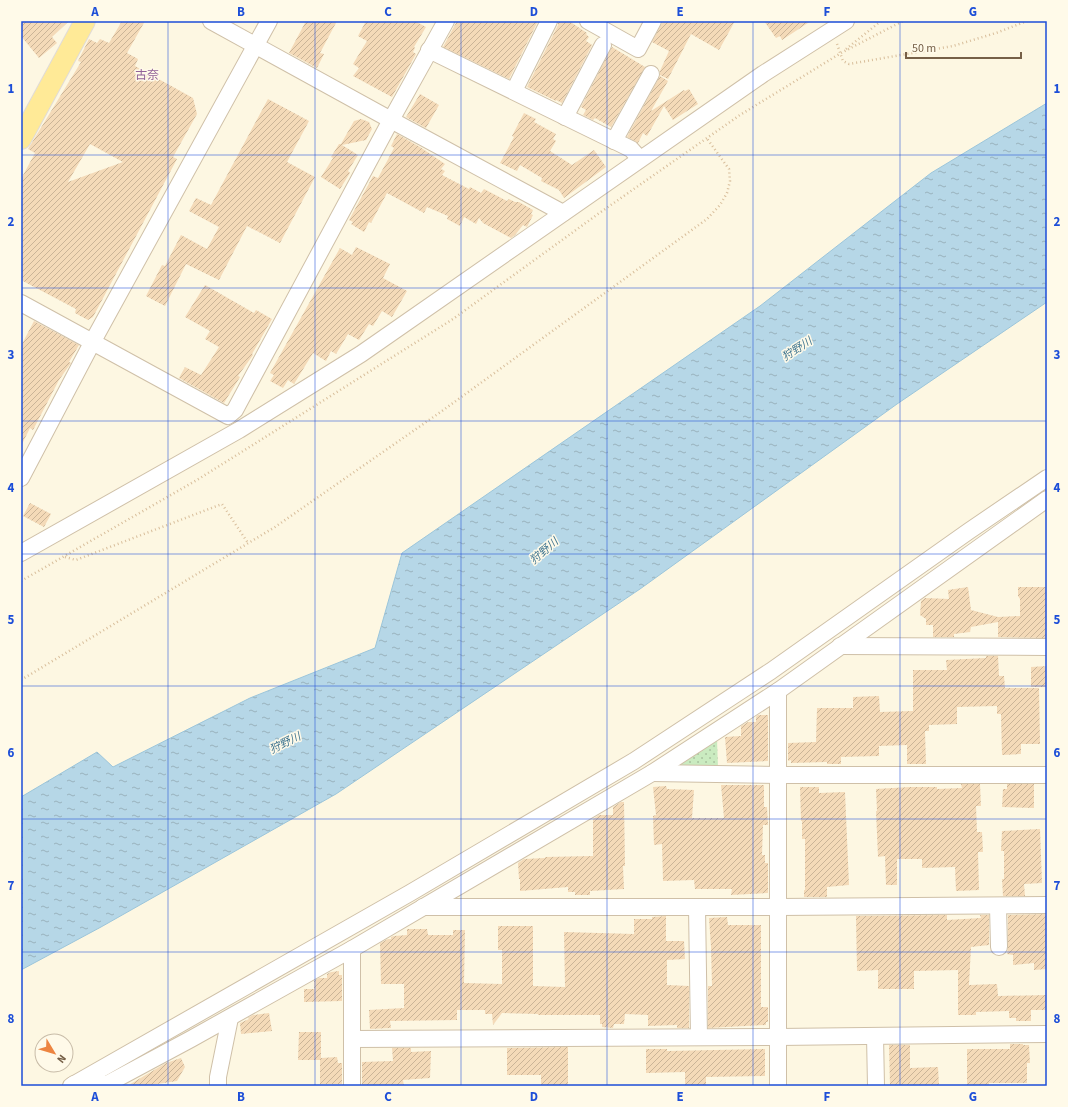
<svg xmlns="http://www.w3.org/2000/svg" width="1068" height="1107" font-family="'Source Sans 3','Noto Sans JP',sans-serif">
<defs>
<pattern id="green-dots" width="8" height="8" patternUnits="userSpaceOnUse"><rect width="8" height="8" fill="#caebc0"/><path d="M2 2h.1M6 6h.1" fill="none" stroke="#a9c29e" stroke-width="1.8" stroke-linecap="round"/></pattern>
<pattern id="water-ripples" width="26" height="14" patternUnits="userSpaceOnUse"><rect width="26" height="14" fill="#b6d7e7"/><path d="M2 4q2-2 4 0t4 0M15 11q2-2 4 0t4 0" fill="none" stroke="#99b2bd"/></pattern>
<pattern id="building-hatch" width="6" height="6" patternUnits="userSpaceOnUse"><rect width="6" height="6" fill="#f4dab8"/><path d="M-1 1l2-2M0 6l6-6M5 7l2-2" fill="none" stroke="#cab497"/></pattern>
</defs>
<rect width="100%" height="100%" fill="#fdf7e2"/>
<path fill="url(#green-dots)" d="M717,739L718,768L674,770L672,764Z"/>
<path fill="url(#water-ripples)" stroke="#9bc5da" d="M1047,103V302L897,404L640,589L336,794L101,927L21,970V797L97,752L113,767L250,698L375,648L402,553L760,306L931,173Z"/>
<g fill="url(#building-hatch)" fill-rule="evenodd">
<path d="M21,21H69L52,37L57,43L39,58L21,36Z"/>
<path d="M122,21H145L127,53L138,59L135,66L193,98L197,114L173,157L177,159L93,317L88,320L75,313L76,309L21,280V179L35,153L28,149L81,62L78,61L89,39L97,43L100,39L109,43ZM90,144L123,162L68,182Z"/>
<path d="M306,21H337L320,53L324,54L317,68L289,53Z"/>
<path d="M366,21H415L426,27L414,47L415,48L413,52L416,54L392,97L353,76L359,68L353,64L367,41L358,36Z"/>
<path d="M457,21H538L509,79L443,47Z"/>
<path d="M558,21H569L587,33L586,34L589,37L586,41L592,45L562,103L556,100V101L527,87L558,25Z"/>
<path d="M663,21H735L719,50L691,34L668,79L660,75V71L669,51L652,42Z"/>
<path d="M764,21H811L782,40L780,36L776,38Z"/>
<path d="M612,47L645,67L611,127L595,118L593,120L583,115L586,110L581,107Z"/>
<path d="M660,76L668,81L651,111L684,90L685,91L689,89L698,104L673,120L664,106L647,136L643,133L638,143L627,137Z"/>
<path d="M420,94L439,105L426,128L406,117Z"/>
<path d="M268,99L309,121L287,162L315,177L280,243L247,226L219,280L186,264L165,306L146,296L162,265L165,266L181,235L207,249L219,227L189,211L196,198L211,205Z"/>
<path d="M524,113L536,119L534,122L556,134L553,139L556,141L550,151L572,165L594,150L606,167L564,198L559,190L541,181L542,178L520,165L517,171L500,163L514,137L512,136Z"/>
<path d="M361,119L369,122L372,129L366,140L342,145L358,155L348,171L350,173L340,189L321,177L333,158L331,157L339,144H341L354,121Z"/>
<path d="M397,134L420,147L445,164L441,169L445,171L442,175L469,189L470,187L481,193L484,189L507,201L509,199L515,202H519L533,210L531,214L533,215L527,227L523,225L515,235L511,238L483,223L479,218L476,224L464,217L460,226L447,219L448,216L427,207L424,213L387,193L371,223L369,222L364,232L351,224L353,222L349,220L373,176L378,178L394,148L391,146Z"/>
<path d="M356,247L390,264L383,278L407,291L392,317L382,311L373,326L369,324L359,340L348,334L336,354L331,351L326,361L313,353L294,384L288,380L283,388L270,381L274,375L270,373L340,248L352,255Z"/>
<path d="M205,285L254,313L256,310L272,319L252,354L253,355L238,376L240,377L224,403L179,378L185,367L201,375L219,347L205,339L210,331L185,317Z"/>
<path d="M34,321L79,345L69,362L71,363L59,380L33,430L30,428L21,446V346Z"/>
<path d="M30,503L51,514L44,527L23,516Z"/>
<path d="M968,587L971,610L998,617L1020,616V599L1018,596V587H1047L1046,638L998,637V622L971,627L970,632L954,634V637H933V625H926V619L920,615L921,601L925,598L949,599L948,590Z"/>
<path d="M986,656H998L999,676H1004L1005,688H1039L1040,744H1021V754L1002,755L1001,714H997V706L957,707V724L929,725V731H925L926,764H907V745L879,746V756L841,757V764H827V762L791,763V760L788,761V743L816,742L817,708H853V697L879,696L880,712L913,711V670H947L946,660L986,658Z"/>
<path d="M1047,666V687H1031V667Z"/>
<path d="M758,715H768V761L727,763L725,737L741,736V726L748,722H756V717Z"/>
<path d="M961,784H980L981,806H976L977,832H982L983,852H978L979,890L956,891L955,867L922,868V859H897V885H886L885,856L878,857L876,811H877L876,789L910,787H937V789L962,788Z"/>
<path d="M1007,784H1034V808L1002,807L1003,789H1007Z"/>
<path d="M721,785H764V807H767L768,825H763L762,855H765V863H768V893L731,895L732,889H695L694,880L663,881L662,844L654,845L653,816L656,815L653,787L666,786L667,789L694,790L692,818H724Z"/>
<path d="M800,787H819V793L845,792L849,885L827,887V897H804V890H805V839H802V821H801Z"/>
<path d="M621,802H624L625,866H623L624,889L590,891V895H575V892H568V887L520,891V879H519L518,863L524,859L545,858V857L593,856V819L599,815H613V807Z"/>
<path d="M1040,829L1042,883L1024,884L1025,896H1003L1002,879H1004V851H1001L1002,831Z"/>
<path d="M1047,914V969L1034,970V963L1013,965V955L1007,954L1008,947V915Z"/>
<path d="M947,915V920L981,918L980,915H989V945L971,947L969,985L997,984L998,996L1047,995V1010H1031V1021H1016V1018H1009V1011L976,1012V1015H958V970L914,971V989H878V970L857,971L856,916Z"/>
<path d="M666,916V941H684L685,959L667,960V985L689,986V1028H677V1025L648,1026V1015L625,1014L624,1024H614L613,1028L602,1027V1024H600V1015H538V1014L502,1013L493,1025L492,1014H485V1010H457V1020L390,1021L391,1028L370,1029L369,1010L404,1008V984H381L380,943L388,939H391V937L394,936L407,935V929H427L428,935H453V930H465L464,983L502,984V950H498V926H533V986L565,987L564,932L634,934V919H652V917Z"/>
<path d="M727,917L728,925H761V1007H768V1022H766V1025L708,1028V986H712L711,947L709,918Z"/>
<path d="M339,971V975H342V1001L304,1002V989H314V981L319,978H327V974L331,972Z"/>
<path d="M269,1013L272,1031L241,1034L240,1023L249,1019L248,1018L253,1015Z"/>
<path d="M299,1032H321V1058L337,1057L338,1063H342V1084H320V1060H298Z"/>
<path d="M1010,1044H1023V1045H1029L1030,1063H1027V1083H989V1086H967V1049H1010Z"/>
<path d="M889,1045H910V1068L938,1067L939,1086H890Z"/>
<path d="M568,1047V1086H541V1075H507V1048Z"/>
<path d="M392,1048H411V1052L431,1051L430,1078L403,1080L404,1086H362V1062L393,1061Z"/>
<path d="M646,1049H667V1051L765,1049V1076L706,1077V1086H685V1072L646,1073Z"/>
<path d="M181,1058L185,1067L177,1081L144,1086H127L166,1063Z"/>
</g>
<g fill="none" stroke-linecap="round" stroke-linejoin="round">
<defs>
<g id="minor">
<path d="M211,21L391,120L563,213"/>
<path d="M588,21L638,49L653,21"/>
<path d="M429,50L631,149L640,159"/>
<path d="M514,91L549,21"/>
<path d="M565,117L603,45"/>
<path d="M614,141L651,74"/>
<path d="M21,303L228,416L235,410L391,120L446,21"/>
<path d="M21,478L93,341L269,21"/>
<path d="M21,553L239,430L361,354L763,74L846,21"/>
<path d="M840,646L1047,647"/>
<path d="M778,691V1086"/>
<path d="M652,773L779,775H1047"/>
<path d="M998,906L999,947"/>
<path d="M423,907H778L1047,905"/>
<path d="M697,907L699,1037"/>
<path d="M352,949V1086"/>
<path d="M875,1036L876,1086"/>
<path d="M352,1039L778,1037L1047,1034"/>
<path d="M74,1084H107L191,1039L352,949L652,773L778,691L1047,499"/>
<path d="M71,1086L410,893L634,761L771,671L969,531L1047,478"/>
<path d="M218,1086V1077L230,1018"/>
</g>
<path id="major" d="M21,139L85,21"/>
</defs>
<use href="#minor" stroke="#cfc0a8" stroke-width="18"/>
<use href="#major" stroke="#e1dcd7" stroke-width="22"/>
<g stroke="#d8be9b" stroke-width="2.5" stroke-dasharray="1 3" stroke-linecap="butt">
<path d="M837,44L843,61L849,64L953,46L996,33L1027,21"/>
<path d="M846,49L881,21"/>
<path d="M65,557L76,560L222,504L248,543"/>
<path d="M21,581L197,480L453,319L598,214L740,115L841,53L903,21"/>
<path d="M21,680L275,527L442,411L707,219L720,205L727,193L730,181L729,169L706,137"/>
</g>
<use href="#minor" stroke="#fff" stroke-width="16"/>
<use href="#major" stroke="#ffea97" stroke-width="20"/>
</g>
<path fill="none" stroke="#1d4ed8" stroke-width="1" stroke-opacity="0.55" d="M168,21V1086M315,21V1086M461,21V1086M607,21V1086M753,21V1086M900,21V1086M21,155H1047M21,288H1047M21,421H1047M21,554H1047M21,686H1047M21,819H1047M21,952H1047"/>
<g text-anchor="middle" dominant-baseline="central" stroke-width="3" stroke-linejoin="round" paint-order="stroke">
<g font-size="11" font-style="italic" fill="#427792" stroke="#fffae9">
<text transform="translate(797 349) rotate(-33)">狩野川</text>
<text transform="translate(544 551) rotate(-41)">狩野川</text>
<text transform="translate(285 743) rotate(-26)">狩野川</text>
</g>
<g font-size="12" fill="#916299" stroke="#fffae9">
<text x="147" y="75">古奈</text>
</g>
</g>
<rect width="1068" height="1107" fill="none" stroke="#fffae9" stroke-width="44"/>
<g transform="translate(54 1053) rotate(128)"><circle r="19" fill="#fffae9" stroke="#c8bca8"/>
<path d="M0-3L7 15L0 10L-7 15Z" fill="#ed8541"/>
<text y="-6" font-size="11" font-weight="bold" text-anchor="middle" fill="#766047">N</text>
</g>
<path d="M906 52v6h115v-6" fill="none" stroke="#766047" stroke-width="2"/>
<text x="912" y="52" font-size="12" fill="#766047" stroke="#fffae9" stroke-width="3" paint-order="stroke">50 m</text>
<rect x="22" y="22" width="1024" height="1063" fill="none" stroke="#1d4ed8" stroke-width="1.5"/>
<g font-size="13" text-anchor="middle" font-weight="bold" fill="#1d4ed8">
<text x="95" y="16">A</text>
<text x="241" y="16">B</text>
<text x="388" y="16">C</text>
<text x="534" y="16">D</text>
<text x="680" y="16">E</text>
<text x="827" y="16">F</text>
<text x="973" y="16">G</text>
<text x="11" y="93">1</text>
<text x="1057" y="93">1</text>
<text x="11" y="226">2</text>
<text x="1057" y="226">2</text>
<text x="11" y="359">3</text>
<text x="1057" y="359">3</text>
<text x="11" y="492">4</text>
<text x="1057" y="492">4</text>
<text x="11" y="624">5</text>
<text x="1057" y="624">5</text>
<text x="11" y="757">6</text>
<text x="1057" y="757">6</text>
<text x="11" y="890">7</text>
<text x="1057" y="890">7</text>
<text x="11" y="1023">8</text>
<text x="1057" y="1023">8</text>
<text x="95" y="1101">A</text>
<text x="241" y="1101">B</text>
<text x="388" y="1101">C</text>
<text x="534" y="1101">D</text>
<text x="680" y="1101">E</text>
<text x="827" y="1101">F</text>
<text x="973" y="1101">G</text>
</g>
</svg>
